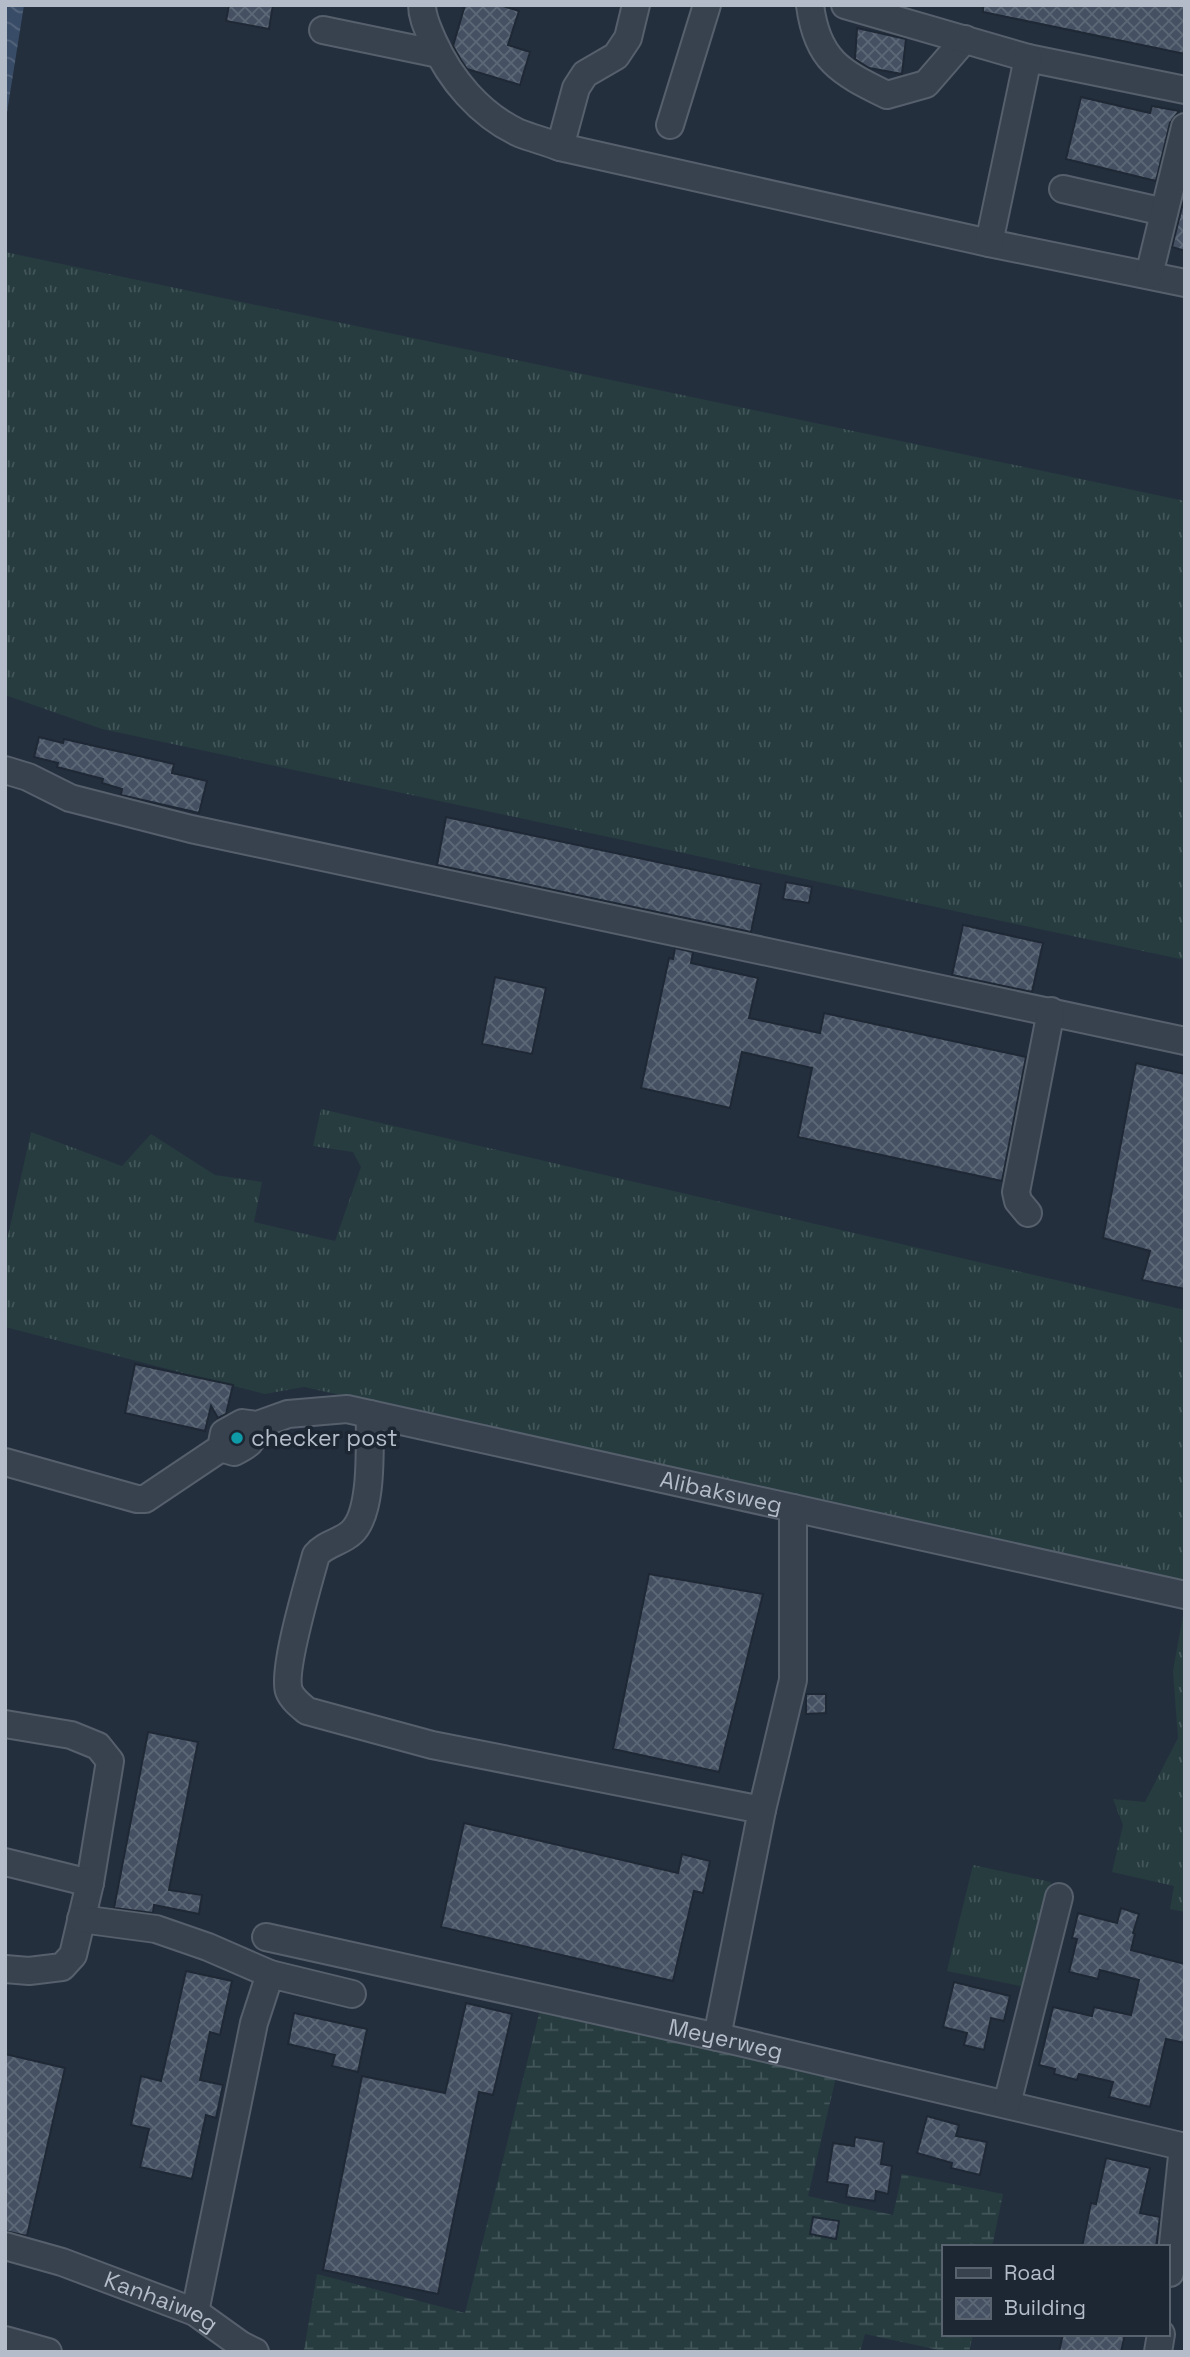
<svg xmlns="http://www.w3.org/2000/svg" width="1190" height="2357" font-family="'Space Grotesk',sans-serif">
<defs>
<pattern id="grass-tufts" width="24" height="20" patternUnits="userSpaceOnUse" patternTransform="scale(1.75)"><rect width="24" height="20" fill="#263c3f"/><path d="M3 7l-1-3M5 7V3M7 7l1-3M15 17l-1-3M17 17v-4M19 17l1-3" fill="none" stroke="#435659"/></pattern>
<pattern id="wetland-marsh" width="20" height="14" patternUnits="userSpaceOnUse" patternTransform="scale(1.75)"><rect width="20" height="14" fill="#263c3f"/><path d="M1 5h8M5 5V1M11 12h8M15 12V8" fill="none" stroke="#435659"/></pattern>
<pattern id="water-waves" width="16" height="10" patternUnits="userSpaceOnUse" patternTransform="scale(1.75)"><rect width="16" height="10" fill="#394c67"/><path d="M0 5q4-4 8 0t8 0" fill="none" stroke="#53647b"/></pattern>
<pattern id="building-cross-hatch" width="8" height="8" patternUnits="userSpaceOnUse" patternTransform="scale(1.75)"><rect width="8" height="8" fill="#455162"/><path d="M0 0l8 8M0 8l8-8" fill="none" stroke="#5d6877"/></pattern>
</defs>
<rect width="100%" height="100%" fill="#242f3e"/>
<g fill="url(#grass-tufts)">
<path d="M5,252L1185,501V960L102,729L5,695Z"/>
<path d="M321,1109L1185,1310V1581L304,1387L265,1394L5,1327V1249L31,1132L122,1166L151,1134L215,1175L262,1182L254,1222L335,1241L361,1167L353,1152L313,1146Z"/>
<path d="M1185,1604V1912L1170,1909L1174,1886L1112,1872L1123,1825L1113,1799L1145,1802L1178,1738L1173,1671Z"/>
<path d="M973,1865L1051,1882L1025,1987L947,1971Z"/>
</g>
<path fill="url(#wetland-marsh)" d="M540,2010L836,2077L808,2196L893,2215L902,2174L1003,2194L992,2247H943V2334H973L969,2352H948L865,2334L860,2352H314L304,2350L317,2274L465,2313Z"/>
<path fill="url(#water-waves)" d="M5,5H24L5,125Z"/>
<g fill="url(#building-cross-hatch)" stroke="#1f2835" stroke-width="2">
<path d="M229,5H273L269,29L226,21Z"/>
<path d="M465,5H500L519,11L508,45L530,52L520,85L467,69L461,60L453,46Z"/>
<path d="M983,5H1185V54L983,12Z"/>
<path d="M857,28L906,39L902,74L869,68L855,59Z"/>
<path d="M1081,97L1150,113L1152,106L1179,111L1170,123L1156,181L1066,159Z"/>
<path d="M1183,203H1185V251L1172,247Z"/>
<path d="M39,737L63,743L64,739L174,764L172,773L207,781L199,813L121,795L122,789L102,783L103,779L57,767L58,763L34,757Z"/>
<path d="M446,817L761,884L751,932L437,865Z"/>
<path d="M786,882L812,887L809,903L783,899Z"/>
<path d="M963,925L1043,943L1032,992L952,975Z"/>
<path d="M675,948L693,952L691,963L758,978L749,1018L820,1033L824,1013L1026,1057L1002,1181L798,1137L812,1068L742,1052L730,1108L641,1088L669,958L673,959Z"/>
<path d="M495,977L546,988L532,1054L482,1044Z"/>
<path d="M1136,1063L1185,1074V1289L1142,1280L1150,1251L1103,1238Z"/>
<path d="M135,1364L233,1385L226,1414L218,1418L211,1406L205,1431L125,1413Z"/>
<path d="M649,1574L763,1594L719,1772L613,1749Z"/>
<path d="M806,1694H826V1713L806,1714Z"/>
<path d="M148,1732L198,1742L169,1890L202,1895L199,1914L154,1905L153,1913L114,1908Z"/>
<path d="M464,1823L678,1873L682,1854L710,1861L703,1893L694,1891L673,1981L441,1927Z"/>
<path d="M1121,1908L1139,1914L1133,1933L1135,1934L1131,1950L1185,1964V2043L1166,2039L1150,2107L1109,2097L1113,2082L1079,2074L1077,2080L1054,2074L1055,2069L1039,2065L1053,2007L1092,2016L1094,2007L1131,2015L1139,1980L1100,1970L1098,1979L1069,1972L1077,1939L1072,1938L1078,1913L1117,1923Z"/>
<path d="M186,1971L232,1981L220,2035L210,2032L200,2080L223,2085L216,2118L206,2115L192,2179L140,2167L149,2129L131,2125L141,2076L161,2081Z"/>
<path d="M954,1982L1010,1996L1004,2021L991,2018L984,2050L964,2045L967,2033L943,2027Z"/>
<path d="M466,2003L512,2014L493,2095L479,2092L438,2294L323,2270L362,2076L445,2093Z"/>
<path d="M294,2013L367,2029L358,2072L332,2066L335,2055L288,2044Z"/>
<path d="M5,2054L65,2068L27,2236L5,2231Z"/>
<path d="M927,2116L959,2125L956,2136L987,2142L980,2175L951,2168L952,2163L917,2153Z"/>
<path d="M855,2137L884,2142L881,2164L892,2166L888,2194L876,2191L875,2201L846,2197L848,2185L827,2182L833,2143L854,2146Z"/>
<path d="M1106,2158L1150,2168L1140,2213L1160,2217L1156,2247H1082L1091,2203L1096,2204Z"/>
<path d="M813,2217L839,2221L836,2239L810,2234Z"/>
<path d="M1063,2334H1125L1121,2352H1059Z"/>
</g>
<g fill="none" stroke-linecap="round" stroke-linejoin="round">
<defs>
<g id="minor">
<path d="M422,5C422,18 428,29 433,41C450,79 480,115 519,133C532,138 547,142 560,147L989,243L1185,283"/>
<path d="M810,5C817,60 840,72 887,95L926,84L965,39"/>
<path d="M845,5L1028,58L1185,90"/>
<path d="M323,30L439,54"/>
<path d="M670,125L707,5"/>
<path d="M560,147L576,88L585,74L616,56L628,38L636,5"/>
<path d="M1063,189L1164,212"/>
<path d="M989,243L1028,58"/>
<path d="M1149,275L1185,127"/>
<path d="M5,770L28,777L70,798L191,829L1185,1041"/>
<path d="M1028,1213L1018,1201L1016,1192L1051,1011"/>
<path d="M370,1414C369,1443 374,1511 352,1532C342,1542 326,1543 316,1555C309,1581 282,1670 289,1691C292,1699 301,1706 307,1711L432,1745L762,1810"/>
<path d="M221,1448L234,1452C250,1444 252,1443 257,1425"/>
<path id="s1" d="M5,1462L137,1499H145L221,1448L224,1433L242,1423L257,1425L288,1414L347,1409L1185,1595"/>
<path d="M5,1724L71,1735L98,1746L110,1761L90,1883L73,1955L62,1967L29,1971L5,1969"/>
<path d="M5,1862L90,1883"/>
<path d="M81,1919L156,1929L208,1947L270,1974"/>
<path id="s2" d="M266,1937L731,2040L1185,2147"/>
<path d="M717,2037L762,1810L793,1680V1508"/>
<path d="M1007,2104L1059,1897"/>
<path id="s3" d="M5,2246L62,2262L195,2312L241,2345L255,2352"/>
<path d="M1170,2273L1183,2146"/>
<path d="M195,2312L254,2023L270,1974L352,1994"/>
<path d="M5,2340L48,2352"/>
<path d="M1158,2352L1161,2334"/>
</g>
</defs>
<use href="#minor" stroke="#565f6c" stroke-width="30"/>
<use href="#minor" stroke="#38414e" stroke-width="26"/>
</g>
<circle fill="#0f9aa8" stroke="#1d2633" stroke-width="2.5" cx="237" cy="1438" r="7"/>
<g text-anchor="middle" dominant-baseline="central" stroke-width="7" stroke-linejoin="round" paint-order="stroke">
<g font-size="23" fill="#b4bcc9" stroke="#1d2633" text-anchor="start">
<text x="251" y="1438">checker post</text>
</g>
<g font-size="23" fill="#b4bcc9" stroke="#1d2633">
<text stroke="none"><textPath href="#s1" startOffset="763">Alibaksweg</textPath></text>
<text stroke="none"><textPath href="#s2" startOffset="471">Meyerweg</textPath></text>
<text stroke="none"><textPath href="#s3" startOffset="166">Kanhaiweg</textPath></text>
</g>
</g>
<rect width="1190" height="2357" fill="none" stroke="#b4bcc9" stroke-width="14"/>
<rect x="942" y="2245" width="228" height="91" fill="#1d2633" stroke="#59626f" stroke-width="2"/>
<rect x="956" y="2268" width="35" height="10" fill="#38414e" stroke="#59626f" stroke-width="2"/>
<text x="1004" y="2280" font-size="21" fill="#b4bcc9">Road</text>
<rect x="956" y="2298" width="35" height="21" fill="url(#building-cross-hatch)" stroke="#59626f" stroke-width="2"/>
<text x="1004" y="2315" font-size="21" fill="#b4bcc9">Building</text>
</svg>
